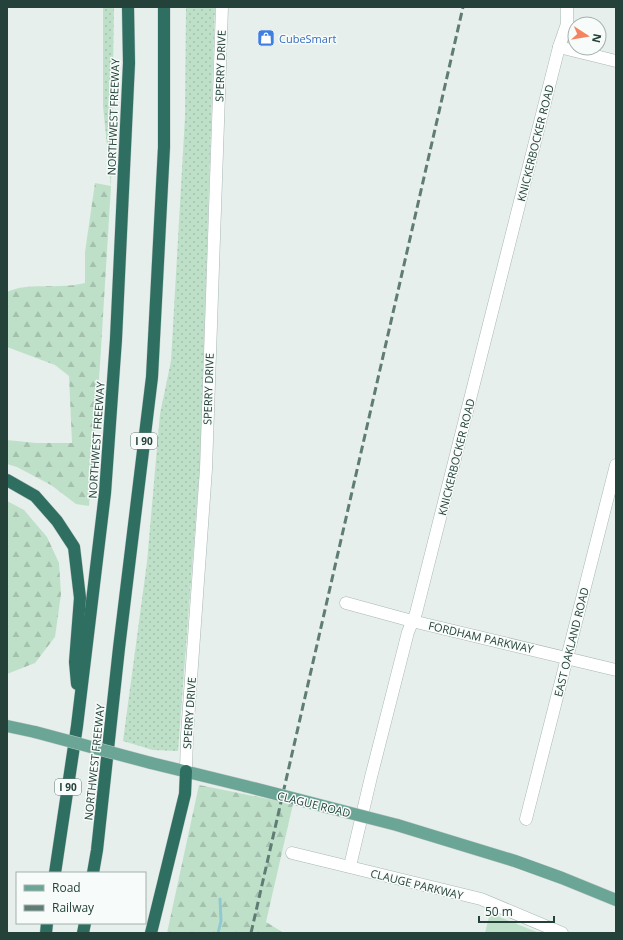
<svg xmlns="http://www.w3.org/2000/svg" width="623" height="940" font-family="'Open Sans',sans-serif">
<defs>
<pattern id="grass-dots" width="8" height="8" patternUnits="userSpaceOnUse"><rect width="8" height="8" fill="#bfe0c8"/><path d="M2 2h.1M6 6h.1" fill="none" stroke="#a4c1ad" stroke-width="1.8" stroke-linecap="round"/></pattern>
<pattern id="forest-firs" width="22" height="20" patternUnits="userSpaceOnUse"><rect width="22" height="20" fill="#bfe0c8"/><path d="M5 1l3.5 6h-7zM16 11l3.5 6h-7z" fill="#a4c1ad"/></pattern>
</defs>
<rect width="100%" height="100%" fill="#e6efeb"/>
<g fill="url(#grass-dots)">
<path d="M103,7H114L111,186L103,106Z"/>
<path d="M186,7H215L200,463L178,751L153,750L123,741L147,562L160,414L171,361L185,117Z"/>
</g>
<g fill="url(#forest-firs)">
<path d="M95,183L111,186L100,365L89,506L76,504L51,485L17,467L7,464V440L36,443H72L69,376L55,365L7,347V292C24,284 42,287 60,286C68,286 77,285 85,283V252Z"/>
<path d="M7,501L24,510L47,537L59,563L61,594L55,637L35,663L7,674Z"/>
<path d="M199,785L293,804L266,922L284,933H167Z"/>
</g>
<path fill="#bfe0c8" d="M490,913L539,933H485Z"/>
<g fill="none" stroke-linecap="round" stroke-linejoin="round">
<path stroke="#8ec9d4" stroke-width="3" d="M218,933L221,921L220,899"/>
<defs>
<g id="minor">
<path d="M559,47L616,61"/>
<path d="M346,603L412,621L616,670"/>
<path d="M186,771L187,735L206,469L222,7"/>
<path d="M526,819L616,465"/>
<path d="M292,853L481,899L562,933"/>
<path d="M350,866L371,777L408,632L416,613L559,47L567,24V7"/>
</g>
<g id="major">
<path d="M7,726L35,732"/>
<path d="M151,763L245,786"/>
<path d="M397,825L515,861L562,878L616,900"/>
</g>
<g id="highway">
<path d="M7,480L35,496L57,521L74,547L80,598L75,662L77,684"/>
<path d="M55,873L77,726L105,493L116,339L129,63L128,7"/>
<path d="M93,873L97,850L119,648L152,377L164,147V7"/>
<path d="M46,933L47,923"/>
<path d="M83,933L85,923"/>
<path d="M151,933L185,794L186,771"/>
</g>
</defs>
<use href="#minor" stroke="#a8b8b2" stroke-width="13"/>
<use href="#major" stroke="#c2cac8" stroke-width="13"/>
<use href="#highway" stroke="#c2cac8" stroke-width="13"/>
<use href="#minor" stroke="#fff" stroke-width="12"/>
<use href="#major" stroke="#6aa596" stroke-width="12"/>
<use href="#highway" stroke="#2f6f62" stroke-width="12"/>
<path stroke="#5f7d75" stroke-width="3" stroke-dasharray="8 4" stroke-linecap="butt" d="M251,933L463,7"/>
<defs>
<g id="major-bridge">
<path d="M35,732L151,763"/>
<path d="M245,786L397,825"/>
</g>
</defs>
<use href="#major-bridge" stroke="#c2cac8" stroke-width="13" stroke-linecap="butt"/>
<use href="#major-bridge" stroke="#6aa596" stroke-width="12"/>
</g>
<defs>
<symbol id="shop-square" viewBox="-11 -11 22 22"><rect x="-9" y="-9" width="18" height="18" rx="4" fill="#3f7fe0" stroke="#f7fbf9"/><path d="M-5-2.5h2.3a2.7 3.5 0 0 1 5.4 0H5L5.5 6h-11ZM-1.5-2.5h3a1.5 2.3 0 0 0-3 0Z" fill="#fff"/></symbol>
</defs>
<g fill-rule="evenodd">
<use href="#shop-square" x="256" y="28" width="20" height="20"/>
</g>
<g text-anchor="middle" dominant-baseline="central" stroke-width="3" stroke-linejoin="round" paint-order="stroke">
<g fill="#f7fbf9" stroke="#637a73" stroke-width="1">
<rect x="131" y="433" width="26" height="16" rx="3"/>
<rect x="55" y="779" width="26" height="16" rx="3"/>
</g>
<g font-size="10" font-weight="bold" fill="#24423a">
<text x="144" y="441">I 90</text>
<text x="68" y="787">I 90</text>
</g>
<g font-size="11" fill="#366cbe" stroke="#f7fbf9" text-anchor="start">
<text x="279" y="38">CubeSmart</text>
</g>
<g font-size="11" fill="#24423a" stroke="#f7fbf9">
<text transform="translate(220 66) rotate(-88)">SPERRY DRIVE</text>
<text transform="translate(113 117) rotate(-88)">NORTHWEST FREEWAY</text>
<text transform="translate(535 143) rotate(-76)">KNICKERBOCKER ROAD</text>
<text transform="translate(208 389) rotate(-88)">SPERRY DRIVE</text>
<text transform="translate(96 440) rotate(-86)">NORTHWEST FREEWAY</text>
<text transform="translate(456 457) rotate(-76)">KNICKERBOCKER ROAD</text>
<text transform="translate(481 637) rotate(13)">FORDHAM PARKWAY</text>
<text transform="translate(571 642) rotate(-76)">EAST OAKLAND ROAD</text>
<text transform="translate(189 713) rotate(-86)">SPERRY DRIVE</text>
<text transform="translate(94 762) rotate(-84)">NORTHWEST FREEWAY</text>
<text transform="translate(314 804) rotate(14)">CLAGUE ROAD</text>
<text transform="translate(417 884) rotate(14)">CLAUGE PARKWAY</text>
</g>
</g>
<rect width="623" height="940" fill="none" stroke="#24423a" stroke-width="16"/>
<rect x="16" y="872" width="130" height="52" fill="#f7fbf9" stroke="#a3b1ad"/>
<rect x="24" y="885" width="20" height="6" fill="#6aa596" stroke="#a3b1ad"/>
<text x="52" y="892" font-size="12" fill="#24423a">Road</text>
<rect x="24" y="905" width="20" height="6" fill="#5f7d75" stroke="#a3b1ad"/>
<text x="52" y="912" font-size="12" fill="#24423a">Railway</text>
<g transform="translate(587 36) rotate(102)"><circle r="19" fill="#f7fbf9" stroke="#a3b1ad"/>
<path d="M0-3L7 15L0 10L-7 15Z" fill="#f4845f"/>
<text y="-6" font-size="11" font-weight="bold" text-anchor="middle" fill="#24423a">N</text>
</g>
<path d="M479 916v6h75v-6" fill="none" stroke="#24423a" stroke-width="2"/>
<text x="485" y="916" font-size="12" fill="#24423a" stroke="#f7fbf9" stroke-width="3" paint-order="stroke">50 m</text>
</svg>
